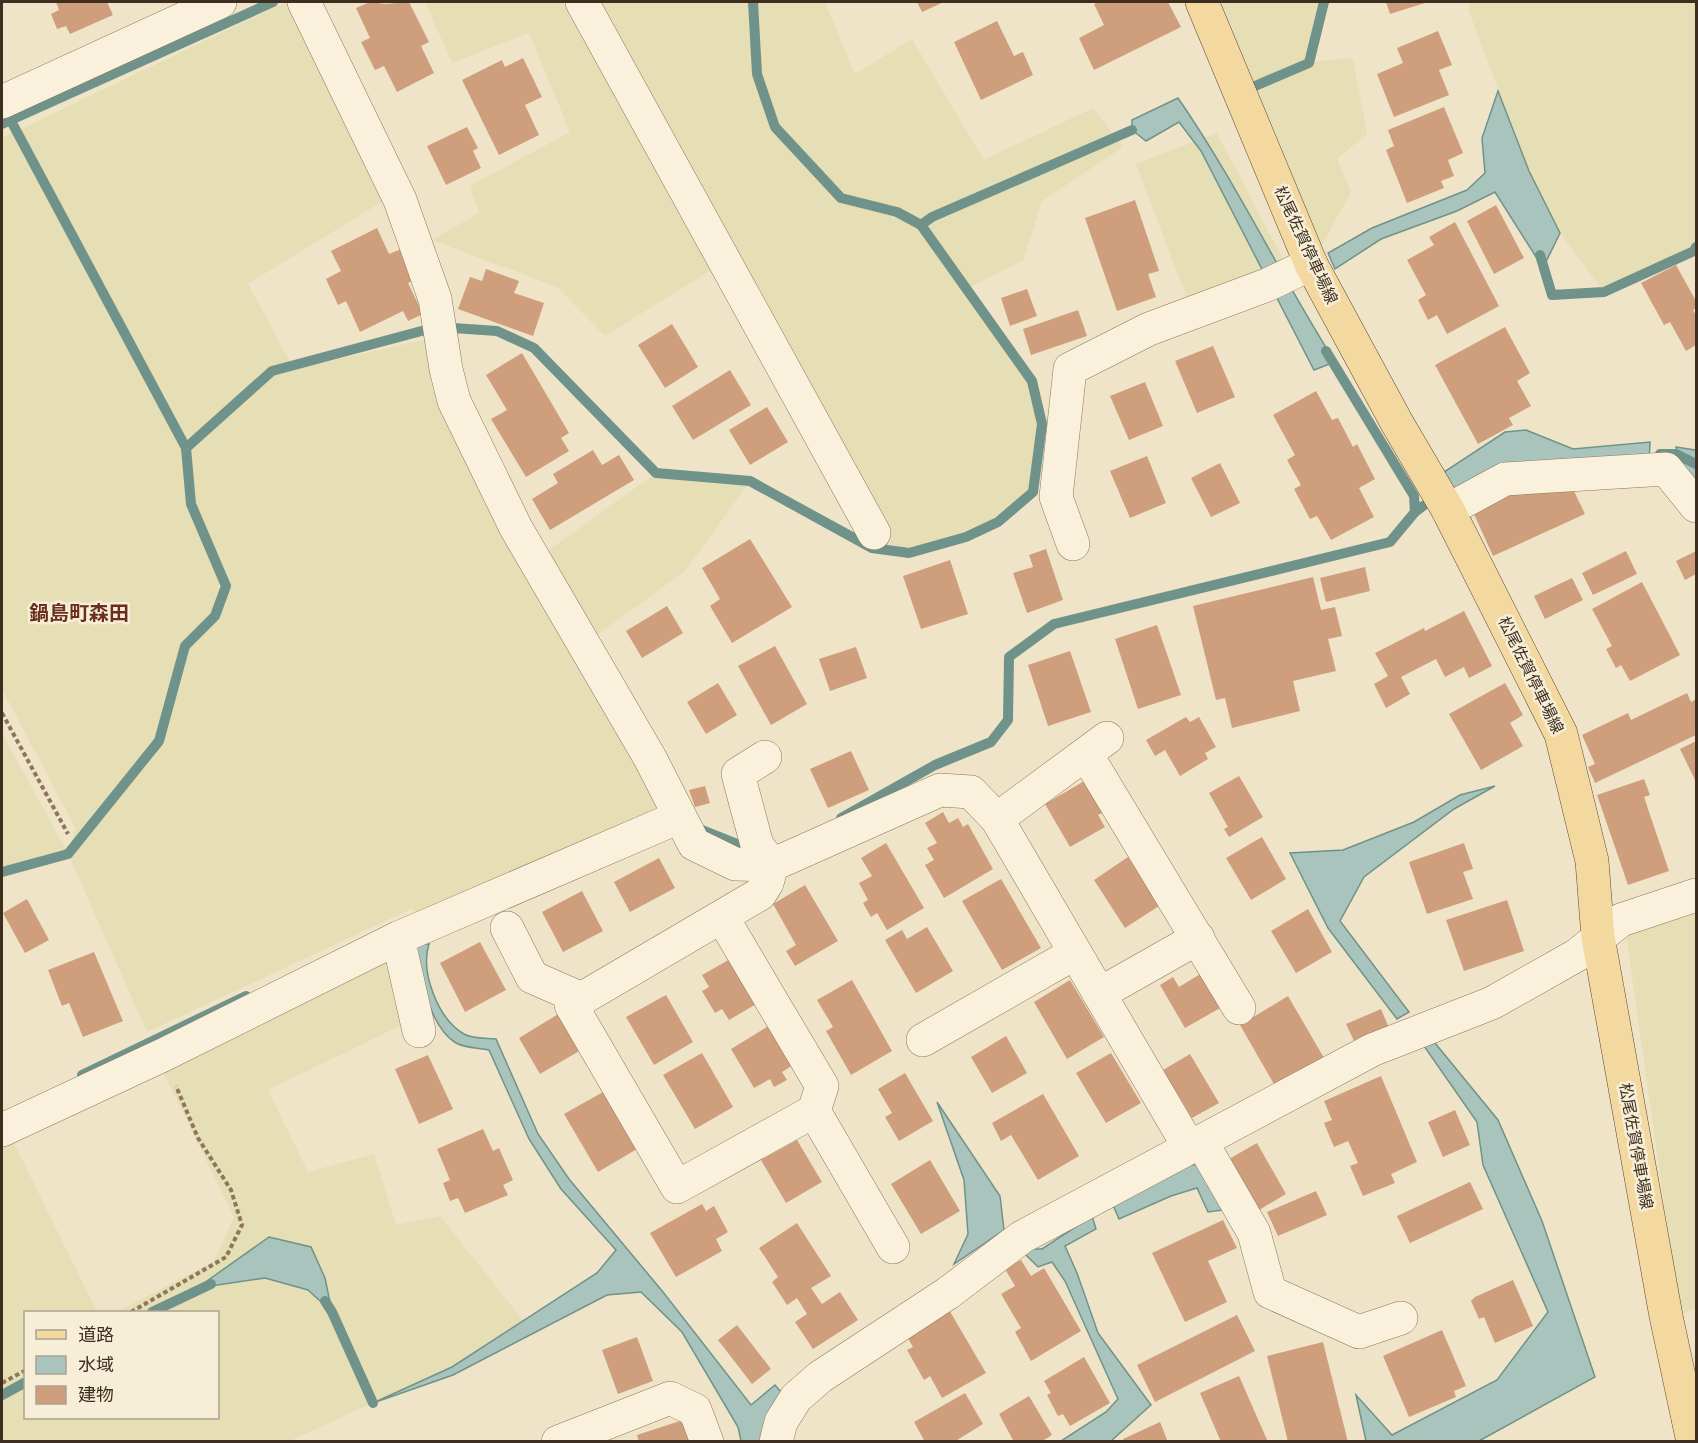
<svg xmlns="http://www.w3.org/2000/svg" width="1698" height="1443" font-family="'Roboto Serif','Noto Sans JP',serif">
<rect width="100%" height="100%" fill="#f0e4c8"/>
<g fill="#e6deb5">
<path d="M286,2H294L388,198L248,284L294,369L433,338L528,565L656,473L750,481L686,570L580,648L660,810L424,918L411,909L147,1032L70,858L2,878V733L70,857L75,827L2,689V138Z"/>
<path d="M425,2H831L826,5L855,74L912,39L984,160L1093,108L1123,147L1042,201L1023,260L966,289L1032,381L1042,424L1033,492L998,522L966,537L909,553L872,548L716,267L605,336L557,287L432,240L479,213L470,186L570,132L529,33L452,63Z"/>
<path d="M1220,2H1324L1309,62L1353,58L1367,134L1337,159L1351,192L1319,250Z"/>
<path d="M1470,2H1696V247L1694,251L1604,292L1560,233L1529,171L1468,9Z"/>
<path d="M1217,133L1284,261L1188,301L1136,164Z"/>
<path d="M1696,912V1308L1680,1315L1626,935Z"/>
<path d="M386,953L406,1023L268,1090L308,1172L374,1154L396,1225L440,1216L530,1329L453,1375L373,1403L290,1441L2,1442V1142L12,1139L97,1312H26V1418H218V1312H117L214,1261L234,1217L159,1064Z"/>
</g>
<g fill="#a9c4bc" stroke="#6f938a" stroke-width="1.5">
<path d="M1498,91L1529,171L1560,233L1543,268L1495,192L1457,211L1381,239L1335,269L1328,253L1372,228L1467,190L1485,173L1482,138Z"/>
<path d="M1178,98C1236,182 1280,275 1335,362L1314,370L1201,151L1179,122L1146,141L1132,130V120Z"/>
<path d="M1526,430L1573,449L1650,442L1649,463L1455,499L1444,472L1505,432Z"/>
<path d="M1676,447L1695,450L1696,453V487L1682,466Z"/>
<path d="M1495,786L1454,809L1364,877L1340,921L1409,1012L1397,1019L1328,928L1290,853L1343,850L1414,822L1460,795Z"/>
<path d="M416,944H429C420,972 438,1019 464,1034C472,1039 487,1038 496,1039L538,1134L569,1179L663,1292L751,1405L775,1385L781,1392L761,1441H741L738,1427L682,1332L641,1292L607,1295L453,1375L373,1403L452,1367L597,1273L616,1250L561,1189L529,1139L489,1050C479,1048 465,1048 456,1043C428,1026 420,973 416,944Z"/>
<path d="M1435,1043L1498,1120L1542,1221L1595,1377L1479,1441H1366L1356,1395L1392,1435L1497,1380L1548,1312L1483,1165L1477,1122L1424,1046Z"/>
<path d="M937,1102L1000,1196L1004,1230L954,1264L968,1234L964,1180Z"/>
<path d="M1197,1164L1223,1210L1208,1212L1197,1188L1171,1196L1119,1219L1113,1205L1181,1167Z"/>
<path d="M1092,1216L1096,1229L1065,1246L1077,1273L1098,1333L1151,1405L1111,1441H1061L1106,1412L1118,1399L1065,1281L1052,1262L1038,1267L1025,1254L1032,1249H1042Z"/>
<path d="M269,1237L311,1247L325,1278L332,1312L308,1290L265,1278L197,1288Z"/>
</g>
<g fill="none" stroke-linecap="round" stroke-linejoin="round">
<g stroke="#6f938a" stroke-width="10">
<path d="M1255,86L1309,63L1324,2"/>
<path d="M2,124L273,2"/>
<path d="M921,225L932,217L1132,130"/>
<path d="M1540,255L1552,295L1604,292L1694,251L1696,247"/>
<path d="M453,328L497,331L534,348L656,473L750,481L872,548L909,553L966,537L998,522L1033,492L1042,424L1032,381L921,225L897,212L841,198L775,127L757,74L753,2"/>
<path d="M1326,351L1414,496L1415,512"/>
<path d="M186,448L272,371L429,329"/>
<path d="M1660,454H1676L1696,464"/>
<path d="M841,818L935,765L991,742L1008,720L1009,657L1054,624L1390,542L1415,512L1423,506"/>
<path d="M694,827L752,850"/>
<path d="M2,872L68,854L159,741L185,646L215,616L226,586L191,504L186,448L10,119"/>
<path d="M82,1075L246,996"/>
<path d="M325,1301L332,1312L373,1403"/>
<path d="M152,1312L211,1284"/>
<path d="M2,1395L26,1382"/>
</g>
</g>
<g fill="#cf9f7d">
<path d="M56,2H107L113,15L70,34L66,26L57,29L51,14L59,10Z"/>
<path d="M370,2L386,4L409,2L429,42L421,46L434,73L397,92L384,66L375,70L361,42L370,38L356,8Z"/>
<path d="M917,2H944L922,12Z"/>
<path d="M1099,2H1168L1181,27L1094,70L1079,38L1104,25L1094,4Z"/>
<path d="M1386,2H1428L1390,14Z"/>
<path d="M997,21L1014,56L1023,52L1033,75L981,100L954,42Z"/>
<path d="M1438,31L1452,65L1439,70L1449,95L1394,117L1377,74L1403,63L1397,48Z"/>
<path d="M523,58L542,97L525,105L539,135L499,155L462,80L502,60L505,67Z"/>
<path d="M1444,107L1463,153L1448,160L1454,176L1441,181L1444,188L1407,203L1386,150L1394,146L1388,130Z"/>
<path d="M467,127L478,148L473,151L481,168L446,185L427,146Z"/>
<path d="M1135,200L1159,271L1148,274L1156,297L1117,311L1085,218Z"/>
<path d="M1496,205L1524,258L1494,274L1467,221Z"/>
<path d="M1455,222L1499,306L1447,334L1437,315L1428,320L1418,300L1426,295L1407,260L1434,245L1429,237Z"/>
<path d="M377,228L389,254L401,249L416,279L408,283L423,314L408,321L403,311L360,332L346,301L338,305L326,279L341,271L331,251Z"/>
<path d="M1676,265L1696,301V308L1693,310L1696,316V345L1686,351L1670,322L1664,325L1641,283Z"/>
<path d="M486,269L519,281L514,293L544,303L533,336L458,309L470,277L482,281Z"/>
<path d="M1027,289L1037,316L1010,326L1001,298Z"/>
<path d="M1078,310L1087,336L1031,355L1023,329Z"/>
<path d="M672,324L698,367L665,388L638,345Z"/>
<path d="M1505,327L1530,373L1517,381L1531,406L1509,418L1513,425L1478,444L1435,365Z"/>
<path d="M1213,346L1235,397L1197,413L1175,361Z"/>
<path d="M522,353L569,433L561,438L569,451L526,477L491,419L507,410L486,375Z"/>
<path d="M730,370L751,405L693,440L672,406Z"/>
<path d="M1145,382L1163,426L1129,440L1110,396Z"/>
<path d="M1316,391L1332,420L1338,418L1353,447L1357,444L1375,479L1359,488L1374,517L1331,540L1317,516L1310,519L1294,489L1301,485L1287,460L1295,455L1273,415Z"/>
<path d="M767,407L788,442L750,465L729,430Z"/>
<path d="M593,450L602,465L619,455L634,480L550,530L532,499L558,483L553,474Z"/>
<path d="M1147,456L1166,503L1130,518L1110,471Z"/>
<path d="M1220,463L1240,503L1211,517L1191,478Z"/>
<path d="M1572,487L1585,514L1493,556L1473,512L1521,490Z"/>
<path d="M750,539L792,607L732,643L710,606L720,599L702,568Z"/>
<path d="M1046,549L1063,600L1027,613L1013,573L1033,567L1029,555Z"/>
<path d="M1626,551L1637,574L1593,595L1582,573Z"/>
<path d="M1696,551V574L1685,580L1676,561Z"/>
<path d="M950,560L968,614L921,629L903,576Z"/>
<path d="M1365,567L1370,591L1326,602L1320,578Z"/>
<path d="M1313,577L1321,610L1335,607L1342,636L1328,639L1336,671L1293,681L1300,711L1232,728L1225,698L1216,700L1193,606Z"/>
<path d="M1572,578L1583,600L1545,619L1534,596Z"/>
<path d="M1642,582L1680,655L1630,681L1621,665L1616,668L1606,649L1612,646L1592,609Z"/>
<path d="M667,606L683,633L642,658L626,631Z"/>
<path d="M1464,611L1492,666L1469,678L1464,667L1445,677L1436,659L1401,677L1410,694L1386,708L1374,684L1388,676L1375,653L1424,628L1425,631Z"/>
<path d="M1157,625L1181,695L1138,709L1115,639Z"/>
<path d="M775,646L807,704L771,725L738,666Z"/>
<path d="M856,647L867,678L830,691L819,659Z"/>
<path d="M1070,651L1091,712L1048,726L1028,665Z"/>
<path d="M718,683L737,715L706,734L687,702Z"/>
<path d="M1505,683L1523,715L1510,723L1523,746L1481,770L1449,714Z"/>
<path d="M1687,693L1691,702L1696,699V735L1595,783L1588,767L1595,764L1582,735L1628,713L1631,720Z"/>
<path d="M1186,717L1190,722L1199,717L1216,747L1205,753L1208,759L1180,776L1165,750L1155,756L1146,740Z"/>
<path d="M1696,741V782L1680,749Z"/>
<path d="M851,751L869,790L828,808L810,769Z"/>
<path d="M1239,776L1263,817L1229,837L1224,829L1228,827L1209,793Z"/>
<path d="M1644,779L1650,795L1644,797L1669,871L1628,885L1597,795Z"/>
<path d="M1086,780L1104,812L1098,815L1105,827L1070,847L1045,804Z"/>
<path d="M705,786L710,803L695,807L689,790Z"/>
<path d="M943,812L949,823L958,818L963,827L968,824L993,869L944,898L925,865L934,860L927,848L937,843L925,823Z"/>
<path d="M1262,837L1286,879L1251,900L1226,858Z"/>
<path d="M886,843L924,908L887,930L877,913L871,917L863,903L868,900L859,883L872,876L861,858Z"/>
<path d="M1464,843L1473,869L1463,872L1473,899L1427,914L1409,862Z"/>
<path d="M1128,857L1159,906L1125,928L1094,880Z"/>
<path d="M659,858L675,888L630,912L614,882Z"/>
<path d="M1001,879L1041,948L1002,970L962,901Z"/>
<path d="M805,885L838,941L795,966L786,951L796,945L773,904Z"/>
<path d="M582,891L603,931L563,952L542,912Z"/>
<path d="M27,899L49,940L25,953L3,913Z"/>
<path d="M1507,900L1524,951L1464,971L1446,920Z"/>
<path d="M1308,909L1332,952L1296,973L1271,931Z"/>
<path d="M927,927L953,971L916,993L885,940L902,930L907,939Z"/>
<path d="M480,942L506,990L465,1012L440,963Z"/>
<path d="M94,952L123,1021L83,1037L69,1003L62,1006L48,970Z"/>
<path d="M732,958L758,1003L729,1020L722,1009L715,1013L702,991L709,987L702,975Z"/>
<path d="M1202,973L1222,1007L1185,1028L1160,985L1173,977L1179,987Z"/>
<path d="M852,980L892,1051L851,1075L826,1031L833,1027L817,1000Z"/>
<path d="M1070,980L1104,1037L1067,1059L1034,1002Z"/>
<path d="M666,995L693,1042L654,1065L626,1017Z"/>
<path d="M1288,996L1324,1058L1275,1086L1240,1025Z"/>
<path d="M1381,1009L1389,1028L1355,1043L1346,1024Z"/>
<path d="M560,1013L581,1050L540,1074L519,1038Z"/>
<path d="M770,1025L793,1065L782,1072L787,1080L774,1087L770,1079L754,1088L731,1049Z"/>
<path d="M1006,1036L1027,1073L992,1093L971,1057Z"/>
<path d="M702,1053L733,1107L695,1129L663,1075Z"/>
<path d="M1111,1053L1141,1103L1106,1123L1076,1073Z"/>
<path d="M1190,1054L1219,1103L1192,1118L1163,1070Z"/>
<path d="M428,1055L453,1109L419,1124L395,1069Z"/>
<path d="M905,1073L933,1121L899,1141L885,1117L892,1113L878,1089Z"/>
<path d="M1381,1076L1417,1162L1391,1174L1395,1183L1363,1196L1350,1166L1358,1163L1348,1141L1334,1147L1324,1123L1332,1120L1324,1101Z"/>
<path d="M603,1092L637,1149L598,1172L564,1114Z"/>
<path d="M1043,1094L1079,1156L1038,1180L1011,1135L1001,1141L992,1123Z"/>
<path d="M1455,1110L1470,1145L1443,1157L1428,1122Z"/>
<path d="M483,1129L493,1151L499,1148L513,1180L503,1185L508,1195L465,1213L458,1198L450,1201L443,1183L450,1180L437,1149Z"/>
<path d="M797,1140L822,1182L786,1203L761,1160Z"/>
<path d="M1257,1143L1286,1194L1259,1210L1229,1159Z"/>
<path d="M930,1160L960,1211L921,1234L891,1184Z"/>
<path d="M1470,1182L1483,1209L1410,1243L1397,1216Z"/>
<path d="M1316,1191L1327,1215L1278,1236L1267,1212Z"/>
<path d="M702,1204L706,1211L714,1206L728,1232L716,1239L722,1251L676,1277L650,1233Z"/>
<path d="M1223,1220L1237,1248L1208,1261L1227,1302L1185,1322L1152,1253Z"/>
<path d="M797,1223L831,1276L811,1288L822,1304L840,1292L858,1320L813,1349L795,1322L807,1314L797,1298L787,1305L772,1282L778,1277L759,1248Z"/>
<path d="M1021,1260L1031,1276L1044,1268L1081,1331L1031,1361L1015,1332L1021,1328L1001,1294L1015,1286L1005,1269Z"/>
<path d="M1513,1280L1533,1326L1495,1343L1484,1317L1479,1319L1471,1301L1475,1297Z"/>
<path d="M948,1308L986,1373L942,1398L930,1376L924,1380L907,1350L913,1347L905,1333Z"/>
<path d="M1237,1315L1255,1351L1155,1402L1137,1365Z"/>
<path d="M737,1325L771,1369L752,1384L718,1340Z"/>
<path d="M1442,1330L1466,1386L1454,1391L1456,1397L1409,1417L1383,1356Z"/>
<path d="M637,1337L653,1381L618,1394L602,1350Z"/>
<path d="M1323,1342L1348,1442H1288L1267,1356Z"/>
<path d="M1084,1357L1110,1403L1070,1426L1063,1414L1058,1416L1047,1395L1051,1393L1044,1381Z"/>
<path d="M1239,1376L1268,1442H1221L1200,1393Z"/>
<path d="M965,1393L983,1424L954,1442H925L914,1422Z"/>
<path d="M1029,1396L1052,1435L1041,1442H1014L999,1414Z"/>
<path d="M683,1420L697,1442H639L637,1435Z"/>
<path d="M1160,1422L1168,1442H1124L1123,1439Z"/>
</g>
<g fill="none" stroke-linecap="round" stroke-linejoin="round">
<defs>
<g id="minor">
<path d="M304,2L400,200L435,299L446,369L454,401L516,528L650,758L694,844L735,864L772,865L940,790L971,792L997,819L1189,1147"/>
<path d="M582,2L874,533"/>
<path d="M2,102L220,2"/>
<path d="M1448,510L1505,479L1666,469L1696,506"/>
<path d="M1073,544L1056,497L1070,369L1149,329L1267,285L1311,264"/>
<path d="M765,757L738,774L757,845L772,865L767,883L760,894L571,1005L677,1187L814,1111"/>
<path d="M1095,769L1239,1008"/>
<path d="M997,819L1107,738"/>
<path d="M722,917L822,1086L814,1111L893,1247"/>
<path d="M507,928L532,977L582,999"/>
<path d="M398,938L419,1031"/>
<path d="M1099,994L1198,938"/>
<path d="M923,1040L1075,953"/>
<path d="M2,1130L163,1055L398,938L679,817"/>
<path d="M1201,1141L1254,1233L1270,1292L1359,1332L1401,1318"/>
<path d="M558,1442L670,1398L695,1410L707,1442"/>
<path d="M776,1442L781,1422L796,1398L820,1377L948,1293L1022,1237L1372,1050L1492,1003L1577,955L1621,920L1696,895"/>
</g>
<path id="major" d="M1202,2L1311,264L1397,423L1448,510L1561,734L1592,861L1598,937L1666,1316L1693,1442"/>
</defs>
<use href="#minor" stroke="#8d765c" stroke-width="34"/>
<use href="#major" stroke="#5b4430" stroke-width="34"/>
<g stroke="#8d765c" stroke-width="4" stroke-dasharray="4.5 3" stroke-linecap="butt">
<path d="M2,713L68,834"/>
<path d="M131,1312L226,1257L242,1225L231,1190L198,1138L176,1086"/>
<path d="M2,1383L26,1370"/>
</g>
<use href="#minor" stroke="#faf1dc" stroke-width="33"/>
<use href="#major" stroke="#f3d9a0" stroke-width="33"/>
</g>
<g text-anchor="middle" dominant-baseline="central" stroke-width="5" stroke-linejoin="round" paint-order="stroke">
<g font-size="16" fill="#3d2e20" stroke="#f7eed8">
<text transform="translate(1306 245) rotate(65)">松尾佐賀停車場線</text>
<text transform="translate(1531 675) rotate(64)">松尾佐賀停車場線</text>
<text transform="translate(1636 1146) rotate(80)">松尾佐賀停車場線</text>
</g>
<g font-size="20" font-weight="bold" fill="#6b2e1e" stroke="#f7eed8">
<text x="79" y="613">鍋島町森田</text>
</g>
</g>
<rect width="1698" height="1443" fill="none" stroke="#3d2e20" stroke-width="6"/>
<rect x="24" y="1311" width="195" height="108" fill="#f7eed8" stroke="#ada18e" stroke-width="1.5"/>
<rect x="36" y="1330" width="30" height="9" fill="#f3d9a0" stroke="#ada18e" stroke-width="1.5"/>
<text x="78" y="1341" font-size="18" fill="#3d2e20">道路</text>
<rect x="36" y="1356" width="30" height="18" fill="#a9c4bc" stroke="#ada18e" stroke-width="1.5"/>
<text x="78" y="1371" font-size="18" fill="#3d2e20">水域</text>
<rect x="36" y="1386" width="30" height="18" fill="#cf9f7d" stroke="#ada18e" stroke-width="1.5"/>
<text x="78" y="1401" font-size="18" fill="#3d2e20">建物</text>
</svg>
